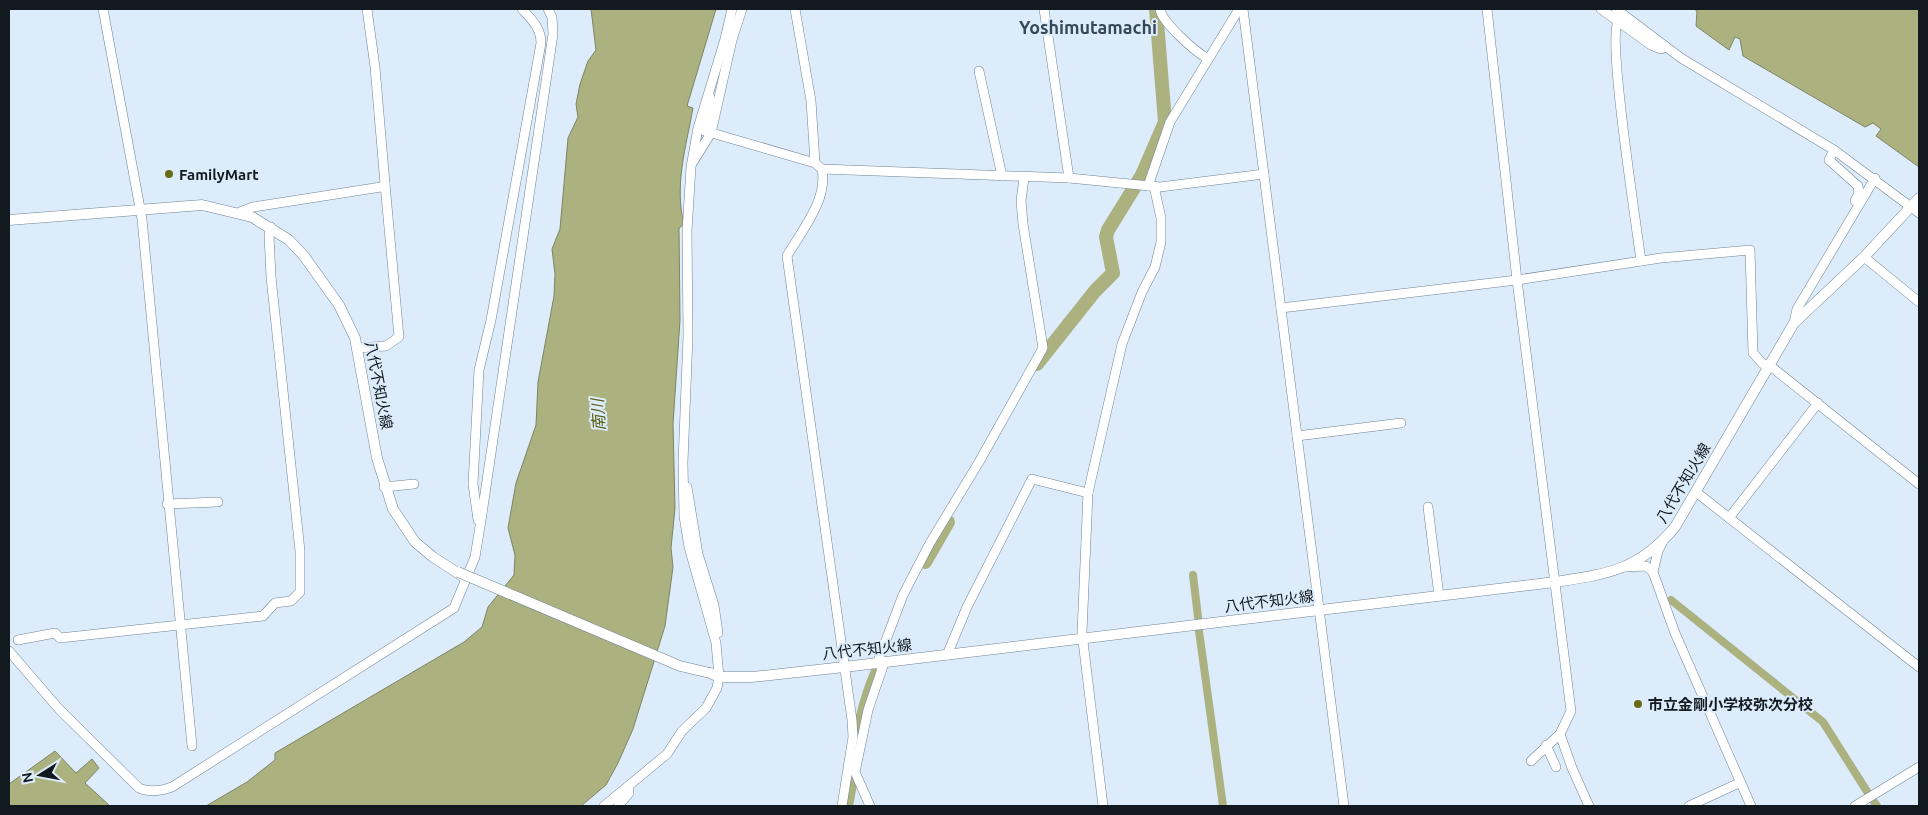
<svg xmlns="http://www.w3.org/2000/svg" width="1928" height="815" font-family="Ubuntu,'Noto Sans JP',sans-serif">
<rect width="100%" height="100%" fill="#dcecfb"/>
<g fill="#acb180" stroke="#7e8463">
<path d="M591,9H716L687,106L693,108C686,147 674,186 684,224L679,228L680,320L673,424L675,508L671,548L673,567L665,626L633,729L618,763L606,785L581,806H206L247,782L275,760V753L464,642L482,627L488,607L514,575L515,555L508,528L516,483L536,425L538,382L554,296L555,274L552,249L560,229L568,138L578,117L576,104L580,84L588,61L596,50Z"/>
<path d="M1694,9H1919V167L1876,136L1881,129L1873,123L1865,127L1743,56L1740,39L1735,37L1729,50L1696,26L1697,11Z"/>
<path d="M55,751L76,773L92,759L99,768L85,783L110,806H9V784Z"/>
</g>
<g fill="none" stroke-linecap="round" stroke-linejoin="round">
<g stroke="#acb180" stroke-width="8">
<path d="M1193,575L1198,617"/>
<path d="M1671,600L1823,722L1868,793"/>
<path d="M1199,631L1223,806"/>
<path d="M1874,802L1877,806"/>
</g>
<g stroke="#acb180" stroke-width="14">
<path d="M1037,364L1095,291L1113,273L1106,237L1108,230L1142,175L1165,122L1156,9"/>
<path d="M925,562L948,522"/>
<path d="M846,806C855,760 859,714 878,671"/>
</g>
<defs>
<g id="minor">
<path d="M103,9L142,219L192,746"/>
<path d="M795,9L811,101L815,163"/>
<path d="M1044,9L1069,178"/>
<path d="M1160,9C1162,23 1196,52 1208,59"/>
<path d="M1243,9L1344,806"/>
<path d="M1487,9L1517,280L1571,711L1560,734L1572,768L1589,806"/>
<path d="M1601,9L1651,45L1661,49L1665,47"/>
<path d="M1616,9L1681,58L1834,150L1919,213"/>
<path d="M1618,22C1607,37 1637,229 1641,261"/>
<path d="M979,71L1002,176"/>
<path d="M709,94L711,102L705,131L815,163L822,169L1069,178L1160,187L1264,174"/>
<path d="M1834,150L1829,160L1858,186L1859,193L1855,201"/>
<path d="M693,162L711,133L732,40L742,9"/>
<path d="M822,169C828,200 802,230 787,256L852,720L853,737L842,806"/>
<path d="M1148,186L1170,122L1239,9"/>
<path d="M240,212L253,207L381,187L385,184L375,67L367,9"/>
<path d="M1864,257L1919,302"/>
<path d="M1281,308L1517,280L1661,258L1750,250L1753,353L1763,364L1769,365L1919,484"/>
<path d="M1794,323L1797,309L1875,178"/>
<path d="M358,348L386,346L399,337L385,184"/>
<path d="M1297,436L1401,423"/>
<path d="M384,487L414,484"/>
<path d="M687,487L698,554L714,605L718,633"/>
<path d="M1696,492L1919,667"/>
<path d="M167,504L218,502"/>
<path d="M1428,507L1439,596"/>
<path d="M1729,518L1818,403"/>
<path d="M478,520L473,484L479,370L491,320L541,43C541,28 532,20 522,9"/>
<path d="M1662,543L1658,551L1653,572L1675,633L1751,806"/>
<path d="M1624,567L1646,566L1653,572"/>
<path d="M18,640L55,633L60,638L263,616L275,603L291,601L300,592V551L271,277L269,235L271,227"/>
<path d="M9,651L59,709L139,788C150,793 161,791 172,787L454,608L475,557L482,514L553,34L552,17L548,9"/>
<path d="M947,655L967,607L1032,479L1088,493"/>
<path d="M877,664L903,595L930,543L979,462L1043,348L1023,224L1021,201L1024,178"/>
<path d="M1546,745L1556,767"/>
<path d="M1531,761L1560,734"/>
<path d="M604,806L667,754L682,731L706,708L717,688L719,677L716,643L689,547L684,516L683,462L688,336L687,231L691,167L698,128L725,39L732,9"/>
<path d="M618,806L629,793L628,787"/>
<path d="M870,806L855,772L868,710L884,663"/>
<path d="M1103,806L1082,633L1088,493L1122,344L1142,292L1155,267L1161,242V218L1154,186"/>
<path d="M1689,806L1739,783"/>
<path d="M1855,806L1919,767"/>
</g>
<g id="major">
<path d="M9,220L202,205L252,217L289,240L304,256L339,305L355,338L377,458L393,509L415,542L433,557L464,577"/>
<path d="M710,673L719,677H752L844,667L1555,582C1608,574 1639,570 1675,527L1794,323L1864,257L1919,198"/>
</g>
</defs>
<use href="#minor" stroke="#708394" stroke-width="10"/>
<use href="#major" stroke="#708394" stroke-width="11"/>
<use href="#minor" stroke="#fff" stroke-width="9"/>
<use href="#major" stroke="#fff" stroke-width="10"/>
<defs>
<path id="major-bridge" d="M458,572L680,666L710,673"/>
</defs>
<use href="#major-bridge" stroke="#708394" stroke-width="11" stroke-linecap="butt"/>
<use href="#major-bridge" stroke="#fff" stroke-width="10"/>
</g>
<g fill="#676c10" stroke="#dcecfb" stroke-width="2">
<circle cx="169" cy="174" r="5"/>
<circle cx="1638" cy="704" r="5"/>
</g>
<g text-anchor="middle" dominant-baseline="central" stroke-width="4" stroke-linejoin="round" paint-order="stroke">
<g font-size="15" font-weight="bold" fill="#121a20" stroke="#dcecfb" text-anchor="start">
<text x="179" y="174">FamilyMart</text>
<text x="1648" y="704">市立金剛小学校弥次分校</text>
</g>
<g font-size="15" fill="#121a20" stroke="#dcecfb">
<text transform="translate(379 385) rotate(79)">八代不知火線</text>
<text transform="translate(1683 483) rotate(-59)">八代不知火線</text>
<text transform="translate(1269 601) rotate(-7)">八代不知火線</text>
<text transform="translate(867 649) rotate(-6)">八代不知火線</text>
</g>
<g font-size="16" font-style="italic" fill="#585c0c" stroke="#dcecfb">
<text transform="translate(598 415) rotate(-94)">南川</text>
</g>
<g font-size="18" font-weight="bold" fill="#364756" stroke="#dcecfb">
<text x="1088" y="27">Yoshimutamachi</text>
</g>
</g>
<rect width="1928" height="815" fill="none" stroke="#121a20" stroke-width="20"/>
<g transform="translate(40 775) rotate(259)" stroke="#dcecfb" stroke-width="4" paint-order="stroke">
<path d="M0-4L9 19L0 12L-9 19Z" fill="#121a20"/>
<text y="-8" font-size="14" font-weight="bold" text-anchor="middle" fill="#121a20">N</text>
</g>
</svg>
